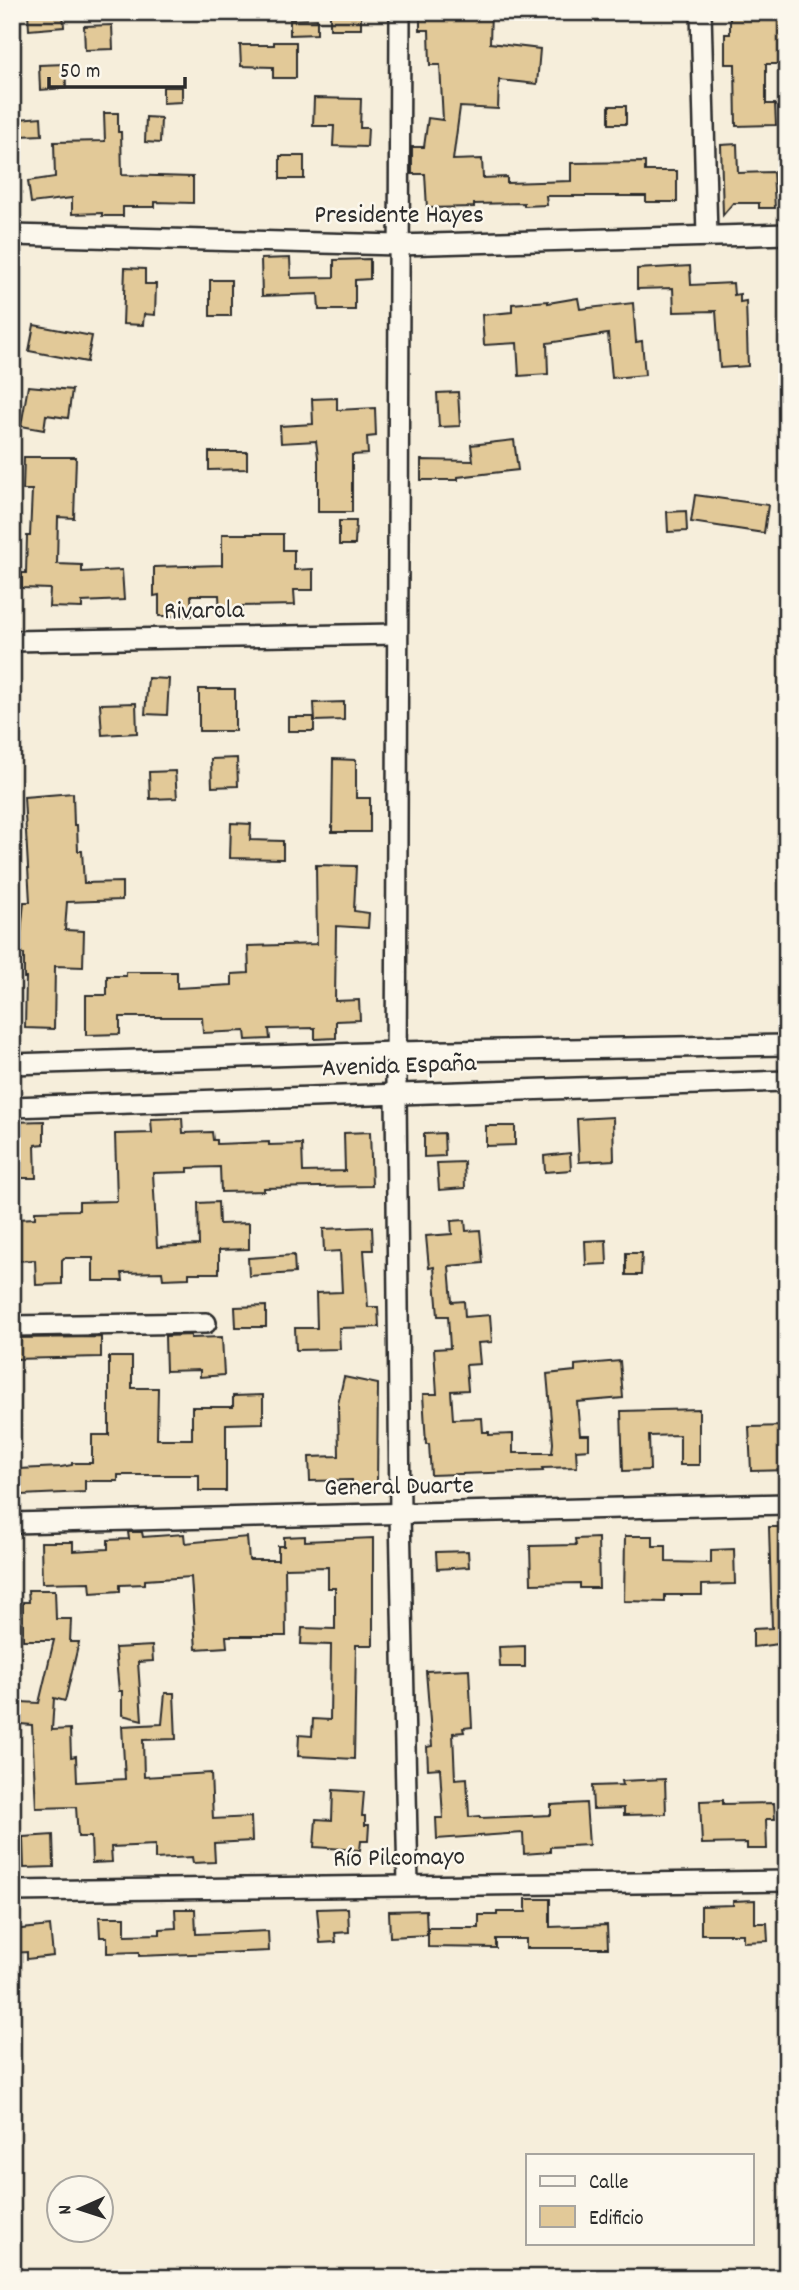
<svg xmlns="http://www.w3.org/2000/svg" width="799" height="2290" font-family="Dekko,sans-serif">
<rect width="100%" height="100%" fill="#f6eedb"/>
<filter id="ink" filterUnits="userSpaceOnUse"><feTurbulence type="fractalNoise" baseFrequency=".0143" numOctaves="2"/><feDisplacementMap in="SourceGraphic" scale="14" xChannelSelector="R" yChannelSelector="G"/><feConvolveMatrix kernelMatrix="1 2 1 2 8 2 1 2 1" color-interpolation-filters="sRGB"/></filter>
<g filter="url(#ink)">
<g fill="#e2c998" stroke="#2b2b2b" stroke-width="2">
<path d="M28,12H63L64,27L29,30Z"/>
<rect x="330" y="12" width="31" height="17"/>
<path d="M420,12H491L490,43L540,49L537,84L499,80L498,109L460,107L453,160L482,159L483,178L507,177V183L571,181V163L645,162V171H677V202H646V196H546L547,205L524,206V203L474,204V207L427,208L425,174H412V147H424L428,118L443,120L440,65H430L429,30H420Z"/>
<path d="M730,12H784V64H766V104H775L776,125L736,126L735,64H725V34H730Z"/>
<path d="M317,19V34L290,35V20Z"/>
<path d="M112,25L113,49L85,50L84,26Z"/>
<path d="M274,42H296V78H273V67L241,66L240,45H274Z"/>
<path d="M65,64L66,88L40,90L39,65Z"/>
<path d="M163,87H182V102L163,103Z"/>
<path d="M314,98L361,99L360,128H368L367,147L333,146L334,126H313Z"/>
<rect x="609" y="106" width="17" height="18"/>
<path d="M104,113H118V132H121L122,175L193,177V203L155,202V207H123V216H102V213L72,214V198L31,203L28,181L55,177L54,142L105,141Z"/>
<path d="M41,117L42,135L20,136L19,119Z"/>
<path d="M146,117L161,118L160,143L145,142Z"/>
<path d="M737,144L738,173L773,172L775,208H759V203H733L723,215L721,145Z"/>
<rect x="280" y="156" width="24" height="23"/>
<path d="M290,258L291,278L334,277V260L370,259V279L355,280V310H319L318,294L262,296L261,259Z"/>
<path d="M690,266L691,285L733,283L734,295L740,294V302L746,301L748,366L720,368L716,311L674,312L673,288L637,289V269Z"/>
<path d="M125,268L145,269V284H156L155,315L144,314L143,325L123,324Z"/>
<rect x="210" y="280" width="21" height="36"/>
<path d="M578,298L580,309L633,303L636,342L642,341L645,375L612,378L608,334L547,343L548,374L519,376L517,343L484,345L482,315L512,312V304L548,301V303Z"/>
<path d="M34,325L92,336L87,362L29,351Z"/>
<path d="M28,386L72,390L68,418L46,415L44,430L21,426Z"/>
<path d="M458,392L460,426L439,427L437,393Z"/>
<path d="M337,398V410L375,408L376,436L367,437L368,454L352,455V512H318V457L316,441L281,443L280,426L313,424L312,399Z"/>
<path d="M514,440L518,470L458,477V480H421V460L473,461L471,445Z"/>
<path d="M209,452H247V469L209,470Z"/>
<path d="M24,457H76L74,518L58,517L57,564L82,565V572L122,570L124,600L82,602V608L49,607L50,589L22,588V573H26L27,536H30L32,490H23Z"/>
<path d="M695,495L768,505L764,533L691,522Z"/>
<path d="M686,511L687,531L668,532L667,512Z"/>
<path d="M339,521H356L355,545H339Z"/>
<path d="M222,534H283V550H294V570L313,569V590H294L295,605L242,606V615L220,616L219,595H191L192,616H159V595L154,596V567L222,565Z"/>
<path d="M148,678L169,679L167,715L145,714Z"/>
<rect x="199" y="689" width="36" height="42"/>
<path d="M344,702V720L315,721L314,703Z"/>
<path d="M136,703L137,733L102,735L100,704Z"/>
<rect x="288" y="717" width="26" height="14"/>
<path d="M237,758L238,786L212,787L211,759Z"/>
<path d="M333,759L356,760V798H370V832H332Z"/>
<path d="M175,771L177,798L150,799L149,772Z"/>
<path d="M73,793L74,825H77L78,851H82L84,883L122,882V900L67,902L65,930L84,931L83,967L55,966L54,1029L25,1028L26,978H24V954H19L24,902H30L24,797Z"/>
<path d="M231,823L251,824L250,840L283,841V859L230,858Z"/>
<path d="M316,865L356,866L354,911L369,913L368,928L336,926L335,1001L359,1000L360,1020L336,1021V1038L315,1039V1028L269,1029L270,1039L246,1040L245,1031L203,1033L202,1017H120V1034L86,1035V995H107V976H126V972H177V988L232,985V974L249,973L248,946L317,944Z"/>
<path d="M613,1117L614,1160L579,1162L577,1119Z"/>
<path d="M182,1118L183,1133L212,1132L213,1140H217V1144L269,1142V1145L302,1144L303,1172L345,1171L344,1133L370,1132L372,1186L264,1188V1191L221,1192L220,1167L188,1168V1172L153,1173L157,1247L199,1245L198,1203L218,1202L219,1224L249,1223V1249L219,1250V1273H189V1278L163,1279L162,1272L122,1273L123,1281H93V1258H64L62,1260V1284L36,1285L35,1260L15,1261L17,1219L35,1218V1211L79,1210V1202L117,1201L115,1134L152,1133L151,1119Z"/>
<path d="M44,1121V1144L35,1145L36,1178H13L12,1122Z"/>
<path d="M486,1126H515V1145L486,1146Z"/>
<path d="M444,1133L445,1156L424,1157V1134Z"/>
<path d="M570,1153L571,1170L545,1172L544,1156Z"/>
<path d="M464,1162L465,1188L439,1190L437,1163Z"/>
<path d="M465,1220L466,1231L480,1230L483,1263L449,1266L452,1302L464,1301L465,1317L490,1315L492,1342L478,1343L480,1364L466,1365L468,1390L451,1391L453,1419L482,1418L483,1432H489V1435L513,1434V1453H552L553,1443L547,1374L575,1371V1365L620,1361L623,1398L577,1402L580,1435H589V1449L576,1450L577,1467L542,1468L543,1471L431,1475L429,1444H426L423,1394H437L434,1349L450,1348L448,1316H438L434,1267L429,1268L426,1236L452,1234L451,1221Z"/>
<path d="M372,1227L373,1250H364L368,1307H378L379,1327L339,1328L340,1349L296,1350L295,1328H317L316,1293L342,1292L340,1251L324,1252L323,1229Z"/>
<path d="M606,1240L607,1264L586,1265L585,1241Z"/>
<path d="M626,1253H642L641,1275H626Z"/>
<path d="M294,1255L295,1273L249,1276L248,1258Z"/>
<path d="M266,1306V1327H236L235,1307Z"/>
<path d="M191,1335V1338L222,1337L224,1375L200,1377V1370L166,1371L165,1336Z"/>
<path d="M101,1337V1357L12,1359V1338Z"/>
<path d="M109,1357H132V1388H158L157,1439H192V1407H233V1396L263,1395V1423L226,1424V1491H199V1475H118V1481H85V1492L21,1495L19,1469L61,1467L72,1465V1463H92V1435H109Z"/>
<path d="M344,1377L378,1384L377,1484L372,1489H352V1480L310,1481L309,1457L339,1456L338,1404Z"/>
<path d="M699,1409V1465H680V1435L649,1436L650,1470L623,1471L621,1411Z"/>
<path d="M787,1426V1470L751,1471L749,1427Z"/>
<path d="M769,1527H787V1643L753,1647V1629L772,1628Z"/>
<path d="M128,1532H142L143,1537L184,1534L185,1543L247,1537L249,1560H278V1546H284V1537L305,1536V1541L373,1538V1645H356L354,1759L298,1756L299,1735L312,1736L313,1719L330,1720L331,1645L301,1644L302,1628L335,1629V1588H328V1567L285,1568L286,1636H226L227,1647L196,1649L191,1577L145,1580V1584L120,1585V1591L91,1593L90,1582L42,1583L41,1542H73V1551L108,1549V1540L129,1539Z"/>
<path d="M625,1536H653V1546H666V1562L711,1563V1550L734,1549L735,1584L702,1585V1595H665V1602L624,1601Z"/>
<path d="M598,1538L599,1588H580V1583L531,1584L530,1546L576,1545L575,1539Z"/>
<path d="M468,1551L469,1567L437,1569L436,1552Z"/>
<path d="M28,1590H55L56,1619H71L70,1642H79L65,1701L54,1698L52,1730L70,1729L71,1757L76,1756L77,1782L125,1779L122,1726L162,1724L165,1693H174L176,1739L143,1740L144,1777L211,1773L213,1819L251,1817L252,1841L214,1843L215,1862L193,1863L192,1857L155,1859V1845L111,1847L112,1862L92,1863L91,1837H78L76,1807L36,1808L32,1725L20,1724L21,1702L39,1703L54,1640H23V1602H29Z"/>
<path d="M152,1646L153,1661L138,1662L142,1720L122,1715V1691H119L115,1648Z"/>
<path d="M525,1646V1667H500L499,1647Z"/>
<path d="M469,1669L472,1727L463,1728L464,1732L453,1733L455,1779L467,1778L469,1817L480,1816V1818L551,1815V1805L586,1803L589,1845L550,1847V1852L524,1854L523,1833L437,1839L436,1818H443L440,1768L428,1769L427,1747L432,1746L426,1671Z"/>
<path d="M665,1779L666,1814L624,1815V1808L593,1809L592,1786L623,1785L622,1781Z"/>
<path d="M333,1790L364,1792L362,1816H365V1825H369L368,1841H361L360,1850L314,1847L316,1819L332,1820Z"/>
<path d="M723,1800V1804L774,1803L775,1819H766L767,1849H747V1843L702,1844L700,1801Z"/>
<path d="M53,1835L54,1867L24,1868L23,1837Z"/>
<path d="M526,1899H550V1927L607,1925L608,1948H526V1939H496V1948L428,1947V1928H479V1915H497V1912H526Z"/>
<path d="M755,1900V1923H767L768,1941L743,1942V1934H701V1906L733,1905V1901Z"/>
<path d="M348,1908L349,1932L335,1933L336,1942L320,1943L317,1909Z"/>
<path d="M175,1909H195L196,1934L268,1931L269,1951L139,1956V1952L107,1953V1937H100L99,1917H125V1935L160,1934V1929L176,1928Z"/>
<path d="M426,1910L427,1935L390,1937L389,1911Z"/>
<path d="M50,1926L53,1956L27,1959V1952L12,1953V1930Z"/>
</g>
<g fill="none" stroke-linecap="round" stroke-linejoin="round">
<defs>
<g id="minor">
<path d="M400,12L396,1093L400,1514L408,1885"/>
<path d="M701,12L707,236"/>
<path d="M12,235L398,245L787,234"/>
<path d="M12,641L397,634"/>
<path d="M12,1064L396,1052L787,1045"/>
<path d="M12,1107L787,1081"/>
<path d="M12,1326L206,1323"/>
<path d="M12,1523L787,1504"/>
<path d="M12,1891L787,1881"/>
</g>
</defs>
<use href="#minor" stroke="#2b2b2b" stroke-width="24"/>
<use href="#minor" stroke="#fbf7ec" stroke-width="19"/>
</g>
</g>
<g text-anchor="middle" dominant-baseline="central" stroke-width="5" stroke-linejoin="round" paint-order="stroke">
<g font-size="26" fill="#2b2b2b" stroke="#fbf7ec">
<text x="399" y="216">Presidente Hayes</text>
<text transform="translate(204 612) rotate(-1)">Rivarola</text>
<text transform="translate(399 1067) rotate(-2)">Avenida España</text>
<text transform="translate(399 1488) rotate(-1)">General Duarte</text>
<text transform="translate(399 1859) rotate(-1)">Río Pilcomayo</text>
</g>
</g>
<rect width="799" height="2290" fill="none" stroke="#fbf7ec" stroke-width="42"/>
<rect x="21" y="21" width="757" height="2248" fill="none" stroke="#2b2b2b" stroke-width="2.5" filter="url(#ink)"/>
<rect x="526" y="2154" width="228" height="91" fill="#fbf7ec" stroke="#a8a59f" stroke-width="2"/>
<rect x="540" y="2176" width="35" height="10" fill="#fbf7ec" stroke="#a8a59f" stroke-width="2"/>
<text x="589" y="2188" font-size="21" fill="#2b2b2b">Calle</text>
<rect x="540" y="2206" width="35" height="21" fill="#e2c998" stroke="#a8a59f" stroke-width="2"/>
<text x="589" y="2224" font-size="21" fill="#2b2b2b">Edificio</text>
<g transform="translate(80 2209) rotate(267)"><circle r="33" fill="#fbf7ec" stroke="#a8a59f" stroke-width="2"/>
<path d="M0-5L12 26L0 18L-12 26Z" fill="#2b2b2b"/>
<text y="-10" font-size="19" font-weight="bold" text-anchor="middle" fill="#2b2b2b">N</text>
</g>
<path d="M49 77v10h136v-10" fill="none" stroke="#2b2b2b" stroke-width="3.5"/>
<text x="60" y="77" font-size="21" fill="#2b2b2b" stroke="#fbf7ec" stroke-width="5" paint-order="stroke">50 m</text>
</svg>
